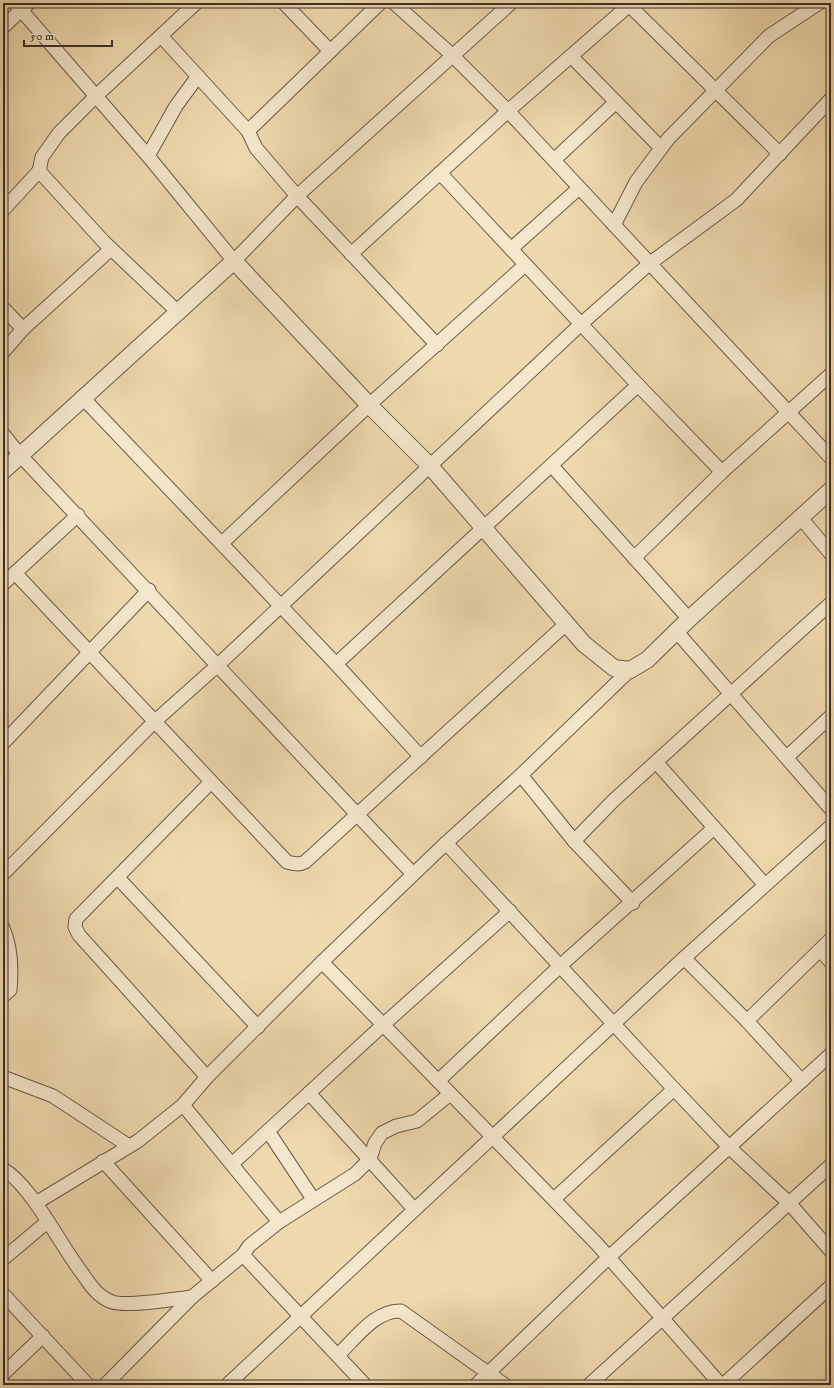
<svg xmlns="http://www.w3.org/2000/svg" width="834" height="1388" font-family="'IM FELL DW Pica',serif">
<rect width="100%" height="100%" fill="#efdaaf"/>
<filter id="stains"><feTurbulence type="fractalNoise" baseFrequency=".005" numOctaves="4"/><feColorMatrix values="0 0 0 0 .2 0 0 0 0 .09 0 0 0 0 .02 0 0 0 .5 -.17"/></filter>
<radialGradient id="worn" r=".72"><stop offset=".6" stop-color="#630" stop-opacity="0"/><stop offset="1" stop-color="#630" stop-opacity=".3"/></radialGradient>
<g fill="none" stroke-linecap="round" stroke-linejoin="round">
<defs>
<g id="minor">
<path d="M15,3L148,156L234,261L297,196L511,3"/>
<path d="M284,3L330,51"/>
<path d="M394,3L453,56L508,111L831,458"/>
<path d="M3,27L29,3"/>
<path d="M161,36L248,131L256,148L297,196L437,345"/>
<path d="M571,56L661,148"/>
<path d="M248,131L380,3"/>
<path d="M148,156L176,106L198,76"/>
<path d="M554,160L616,102"/>
<path d="M440,173L638,385L722,472"/>
<path d="M3,210L39,171"/>
<path d="M614,225L636,182L668,139L769,36L819,3"/>
<path d="M511,249L579,188"/>
<path d="M351,254L508,111L627,7H631L634,10L780,154"/>
<path d="M3,308L23,329"/>
<path d="M179,313L104,242L39,171L42,157L59,133L96,96L196,3"/>
<path d="M3,352L23,329L111,249"/>
<path d="M82,397L336,664L421,757"/>
<path d="M3,434L20,455L413,874"/>
<path d="M552,466L689,619"/>
<path d="M801,518L831,554"/>
<path d="M222,543L369,405L525,265"/>
<path d="M634,558L722,472L831,374"/>
<path d="M15,573L287,862C294,864 299,865 305,862L566,624"/>
<path d="M3,584L78,515"/>
<path d="M677,632L831,809"/>
<path d="M336,664L638,385"/>
<path d="M3,743L149,590"/>
<path d="M787,757L831,716"/>
<path d="M656,762L765,885"/>
<path d="M521,775L574,841L633,903"/>
<path d="M574,841L614,800L831,603"/>
<path d="M446,843L674,1089L730,1148L790,1204L831,1251"/>
<path d="M3,874L154,722L218,665L581,324L649,264L736,200L831,99"/>
<path d="M118,878L258,1027"/>
<path d="M3,928C11,947 12,970 10,990L3,996"/>
<path d="M820,950L831,962"/>
<path d="M684,958L747,1021L802,1081"/>
<path d="M322,962L597,1244L721,1385"/>
<path d="M747,1021L831,939"/>
<path d="M3,1077L53,1096L129,1146"/>
<path d="M207,1077L79,935L75,927L76,919L211,782"/>
<path d="M438,1081L560,966L714,828"/>
<path d="M309,1093L414,1209"/>
<path d="M183,1105L279,1222"/>
<path d="M268,1131L313,1199"/>
<path d="M103,1161L212,1281"/>
<path d="M233,1163L383,1025L510,911"/>
<path d="M3,1169C32,1186 60,1245 82,1273C90,1285 98,1297 112,1302C127,1307 174,1299 192,1297"/>
<path d="M554,1199L674,1089"/>
<path d="M36,1203L138,1141L183,1105L207,1077L322,962L446,843L521,775L630,670"/>
<path d="M243,1255L365,1385"/>
<path d="M3,1259L47,1222"/>
<path d="M3,1294L88,1385"/>
<path d="M338,1355C356,1338 375,1310 401,1311L505,1385"/>
<path d="M3,1374L43,1336"/>
<path d="M105,1385L192,1297L243,1255L249,1246L279,1222L355,1174L370,1159L375,1143L382,1133L396,1126L417,1121L450,1094"/>
<path d="M227,1385L684,958L831,826"/>
<path d="M476,1385L609,1257L831,1054"/>
<path d="M589,1385L831,1165"/>
<path d="M723,1385L831,1286"/>
</g>
<path id="tertiary" d="M3,471L234,261L369,405L430,466L584,644L614,668L630,670L647,660L689,619L831,490"/>
</defs>
<use href="#minor" stroke="#695a4b" stroke-width="15"/>
<use href="#tertiary" stroke="#695a4b" stroke-width="18"/>
<use href="#minor" stroke="#f5e7cb" stroke-width="13"/>
<use href="#tertiary" stroke="#f5e7cb" stroke-width="16"/>
</g>
<rect width="834" height="1388" fill="none" stroke="#efdaaf" stroke-width="16"/>
<rect x="4" y="4" width="826" height="1380" fill="none" stroke="#3c2f2a" stroke-width="2"/>
<rect x="8" y="8" width="818" height="1372" fill="none" stroke="#3c2f2a"/>
<path d="M24 40v6h88v-6" fill="none" stroke="#3c2f2a" stroke-width="2"/>
<text x="30" y="40" font-size="12" fill="#3c2f2a" stroke="#f5e7cb" stroke-width="3" paint-order="stroke">50 m</text>
<rect width="100%" height="100%" filter="url(#stains)"/>
<rect width="100%" height="100%" fill="url(#worn)"/>
</svg>
